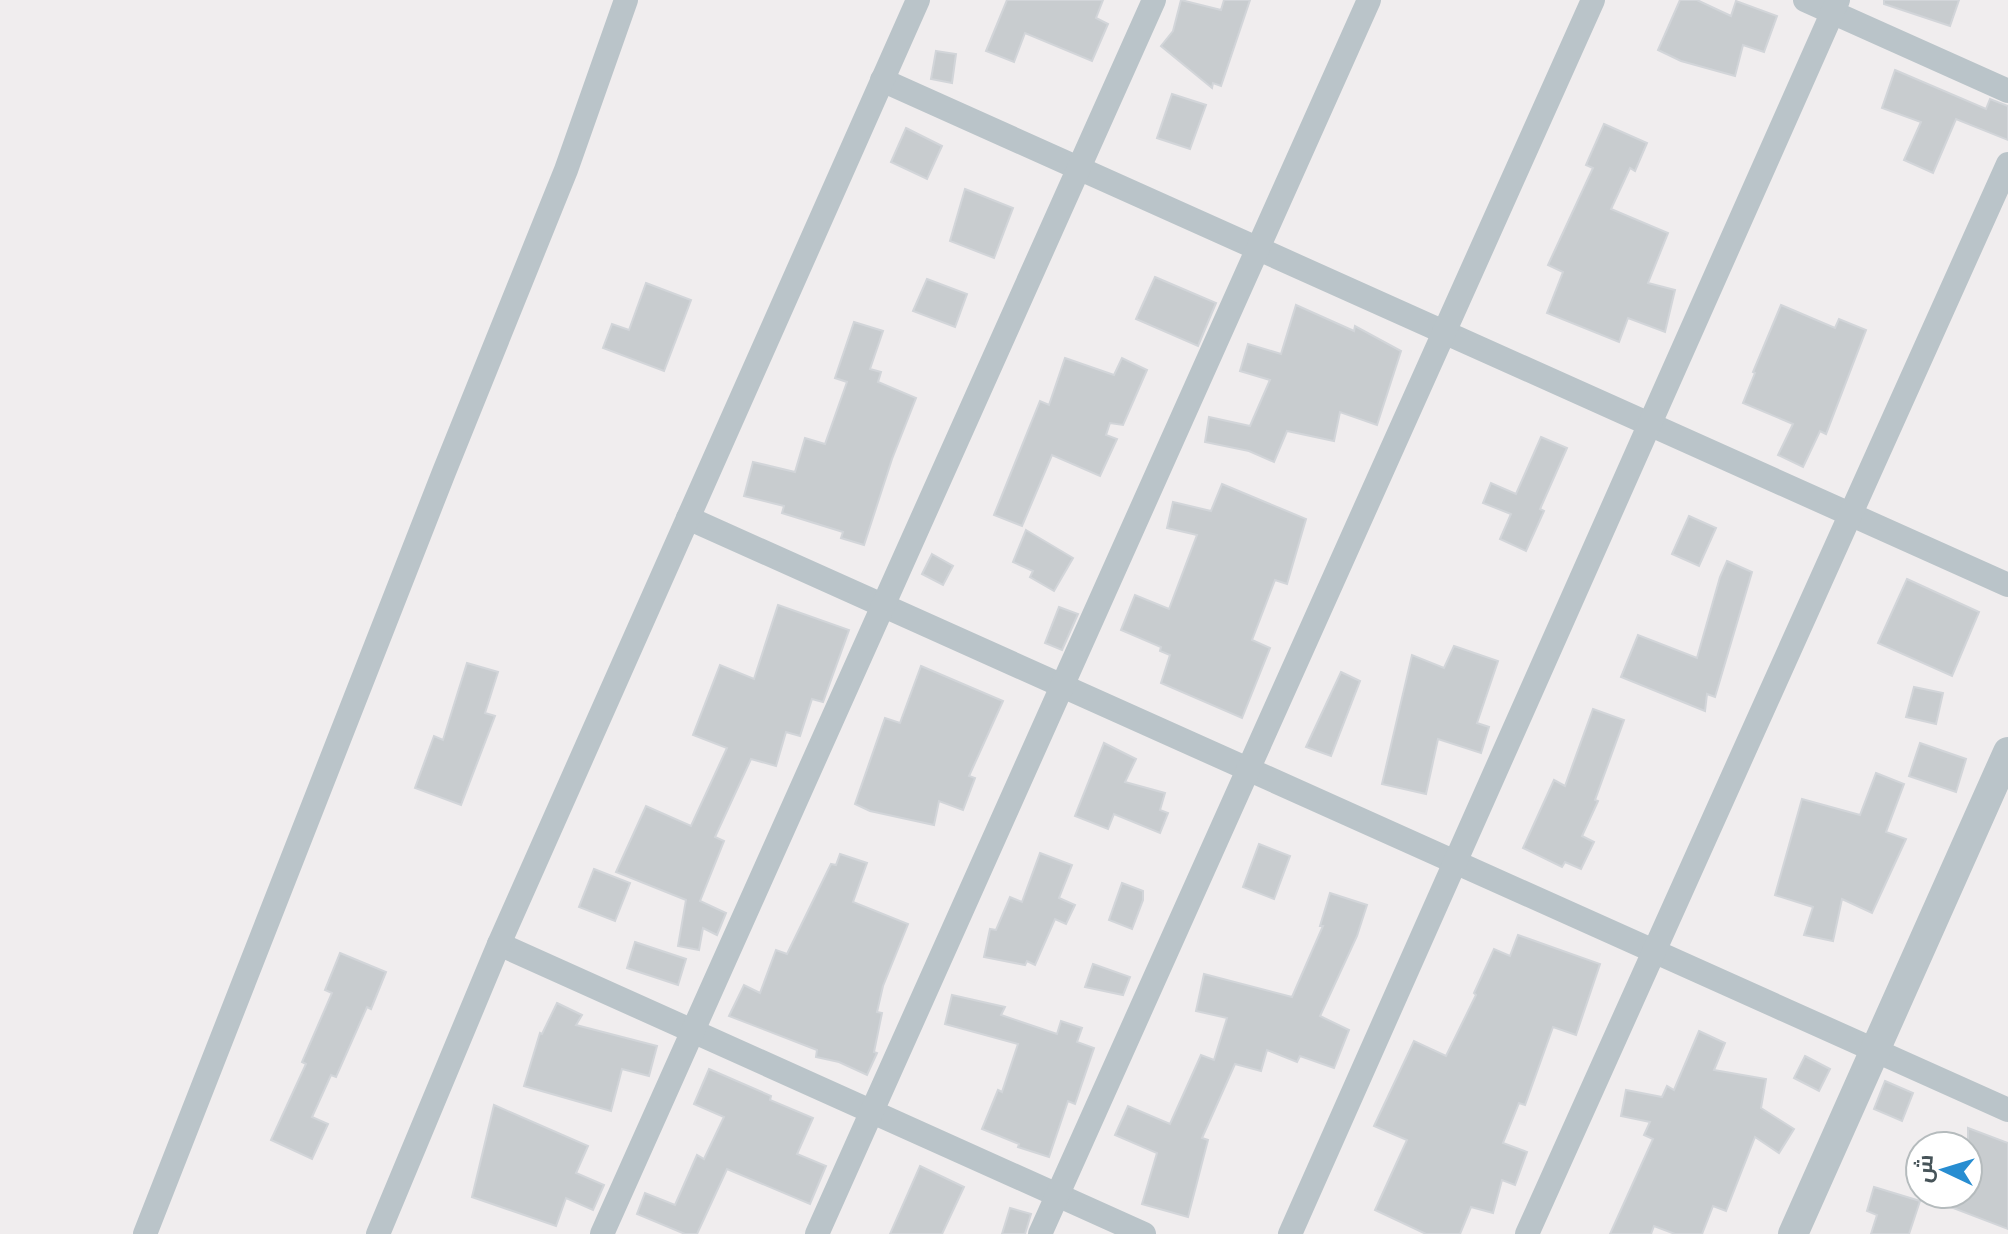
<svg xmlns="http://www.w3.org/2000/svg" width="2008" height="1234" font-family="'Golos Text',Cairo,sans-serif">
<rect width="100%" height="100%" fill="#f0edee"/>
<g fill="#c8cccf" stroke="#d2d5d9" stroke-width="2">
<path d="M1007,0H1103L1096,18L1108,24L1092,61L1025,33L1014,62L986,51Z"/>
<path d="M1181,0L1221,10L1224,0H1250L1221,86L1213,83L1212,88L1161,46L1173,31Z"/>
<path d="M1680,0H1697L1731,16L1736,1L1777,16L1764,52L1743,45L1735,76L1681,61L1658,50Z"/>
<path d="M1884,0H1959L1950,26L1884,4Z"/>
<path d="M936,51L956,54L952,83L931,79Z"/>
<path d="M1895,70L1986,109L1990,99L2008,106V140L1956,119L1933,173L1904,160L1921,122L1882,108Z"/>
<path d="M1172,94L1206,105L1190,149L1157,138Z"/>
<path d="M1604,124L1647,143L1635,171L1630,168L1611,209L1668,233L1648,283L1675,290L1665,332L1628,318L1619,342L1547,313L1563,272L1548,265L1593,168L1586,165Z"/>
<path d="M906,128L942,146L927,179L891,162Z"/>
<path d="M965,189L1013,208L994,258L950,241Z"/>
<path d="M1155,277L1216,303L1198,346L1136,319Z"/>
<path d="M927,279L967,294L955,327L913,311Z"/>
<path d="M646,283L691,300L664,371L603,348L612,324L629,330Z"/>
<path d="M1296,305L1354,331L1355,326L1401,351L1377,425L1340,412L1334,441L1287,431L1274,462L1249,451L1205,442L1209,417L1250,426L1270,380L1240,371L1248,344L1281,354Z"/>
<path d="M1781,305L1835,328L1839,319L1866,330L1826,434L1820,431L1803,467L1778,455L1793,424L1743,403L1755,373L1753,372Z"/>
<path d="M854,322L883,331L870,369L881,372L878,382L916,398L892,459L864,545L841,538L843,532L782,513L784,506L744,496L753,462L795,472L805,438L825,444L847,382L835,378Z"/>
<path d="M1065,358L1114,375L1122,358L1147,370L1123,425L1110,423L1106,435L1117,439L1100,476L1052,455L1022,526L994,515L1040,401L1049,405Z"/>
<path d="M1541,437L1567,448L1540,509L1544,511L1526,551L1500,539L1511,514L1483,503L1491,483L1516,494Z"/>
<path d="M1222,484L1306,519L1287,584L1275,580L1252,640L1270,648L1242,718L1161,683L1170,655L1160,651L1161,647L1121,630L1135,595L1169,609L1197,535L1167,528L1173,502L1211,511Z"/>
<path d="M1689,516L1716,528L1699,566L1672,554Z"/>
<path d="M1026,530L1073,558L1054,591L1030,577L1033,571L1013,562Z"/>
<path d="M932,554L953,566L943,585L922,574Z"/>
<path d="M1727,561L1752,572L1715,697L1707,694L1705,711L1621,677L1638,635L1697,658L1720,577Z"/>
<path d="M1907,579L1979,612L1952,676L1878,643Z"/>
<path d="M778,605L849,630L823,702L812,699L800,736L786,732L776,766L751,759L715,837L724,841L700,901L726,913L717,935L703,928L699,950L678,946L686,900L616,872L646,806L691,826L727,748L693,735L720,665L754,679Z"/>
<path d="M1059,607L1078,614L1062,650L1045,643Z"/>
<path d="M1454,646L1498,661L1477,723L1489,727L1481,753L1438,739L1426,794L1382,784L1412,655L1444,668Z"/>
<path d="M467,663L498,672L485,713L495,716L461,805L415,788L434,736L443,740Z"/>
<path d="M921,666L1003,701L969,776L975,778L963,810L939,801L934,825L870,811L855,804L885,718L900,723Z"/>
<path d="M1341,672L1360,681L1331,756L1306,747Z"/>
<path d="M1914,687L1943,693L1936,724L1906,717Z"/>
<path d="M1593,709L1624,720L1595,800L1598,801L1582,836L1594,842L1581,869L1565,862L1562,867L1523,848L1554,780L1565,786Z"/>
<path d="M1104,743L1136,759L1125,782L1165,793L1160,810L1168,813L1160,833L1114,814L1108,829L1075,816Z"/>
<path d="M1920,743L1966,759L1956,792L1909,776Z"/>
<path d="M1876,773L1904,784L1886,832L1906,839L1872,913L1842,899L1833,941L1804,935L1813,907L1775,895L1802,799L1860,815Z"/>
<path d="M1259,844L1290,856L1274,899L1243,887Z"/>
<path d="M1040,853L1072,865L1059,898L1075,905L1066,924L1055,919L1035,965L1027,961L1025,965L984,957L990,929L996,930L1010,897L1022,902Z"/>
<path d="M840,854L867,863L853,902L908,924L883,986L877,1012L882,1013L874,1052L877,1053L867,1075L839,1062L816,1057L817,1050L729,1016L744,985L760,993L776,950L787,954L831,864L836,865Z"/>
<path d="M594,869L630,883L615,921L579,907Z"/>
<path d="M1122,883L1143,891V900L1132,929L1109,920Z"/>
<path d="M1330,893L1367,905L1357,936L1320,1016L1349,1030L1334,1068L1300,1056L1297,1062L1267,1050L1261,1071L1235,1064L1202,1138L1208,1140L1188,1217L1142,1204L1157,1153L1115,1135L1128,1106L1170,1124L1201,1055L1214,1060L1227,1018L1196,1011L1204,974L1292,997L1323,926H1320Z"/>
<path d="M1518,935L1600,964L1576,1035L1553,1027L1525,1105L1519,1103L1503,1143L1527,1152L1515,1185L1502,1180L1493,1213L1471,1207L1460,1234H1426L1375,1210L1407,1140L1374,1126L1414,1041L1446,1056L1476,995L1474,993L1494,949L1510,956Z"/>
<path d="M635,942L686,959L678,985L627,968Z"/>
<path d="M340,953L386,972L371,1009L367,1007L336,1077L331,1075L312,1117L328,1124L312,1159L271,1140L306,1064L302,1062L332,993L325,990Z"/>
<path d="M1093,964L1130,977L1123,995L1085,987Z"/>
<path d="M952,995L1005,1007L1001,1015L1057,1034L1061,1021L1082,1028L1077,1042L1094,1048L1075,1104L1068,1101L1049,1157L1018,1147L1019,1144L982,1129L998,1090L1002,1092L1018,1044L945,1024Z"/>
<path d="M557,1003L582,1015L576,1025L657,1046L649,1076L622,1069L611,1111L524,1086L540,1033L542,1034Z"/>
<path d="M1699,1031L1725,1043L1714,1070L1766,1079L1761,1108L1794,1129L1779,1153L1755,1137L1726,1211L1713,1206L1702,1234H1675L1654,1226L1651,1234H1610L1653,1139L1644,1135L1650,1122L1621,1116L1626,1090L1662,1097L1667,1086L1674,1090Z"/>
<path d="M1805,1056L1830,1069L1819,1091L1794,1078Z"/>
<path d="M709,1069L771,1096L770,1100L813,1118L797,1154L826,1166L810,1204L727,1169L697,1234H685L637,1214L645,1193L675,1205L697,1155L704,1159L724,1117L694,1104Z"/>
<path d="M1885,1081L1913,1093L1902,1121L1874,1109Z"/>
<path d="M494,1105L588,1146L576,1173L604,1185L593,1210L566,1198L556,1226L472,1197Z"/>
<path d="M1968,1128L2008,1143V1229L1922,1196L1968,1194Z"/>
<path d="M920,1166L964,1187L942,1234H890Z"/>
<path d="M1874,1187L1920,1201L1909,1234H1871L1877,1215L1867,1211Z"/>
<path d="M1010,1208L1031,1214L1025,1234H1002Z"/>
</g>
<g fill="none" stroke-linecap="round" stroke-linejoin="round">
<g stroke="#bac4c9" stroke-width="24">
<path d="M1805,0L2008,91"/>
<path d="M882,80L2008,585"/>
<path d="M688,518L2008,1110"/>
<path d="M499,944L1144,1234"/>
<path d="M145,1234L444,472L566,170L626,0"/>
<path d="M378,1234L499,944L918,0"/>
<path d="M602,1234L1154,0"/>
<path d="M817,1234L1369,0"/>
<path d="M1040,1234L1593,0"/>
<path d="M1290,1234L1838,0"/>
<path d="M1527,1234L2008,164"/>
</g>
<path stroke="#bac4c9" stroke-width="30" d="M1793,1234L2008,752"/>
</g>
<g transform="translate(1944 1170) rotate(274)"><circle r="38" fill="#ffffff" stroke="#b5bbbd" stroke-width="2"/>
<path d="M0-6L14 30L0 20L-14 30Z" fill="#278dd1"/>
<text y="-12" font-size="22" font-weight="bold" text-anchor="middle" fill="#475459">ش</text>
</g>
</svg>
